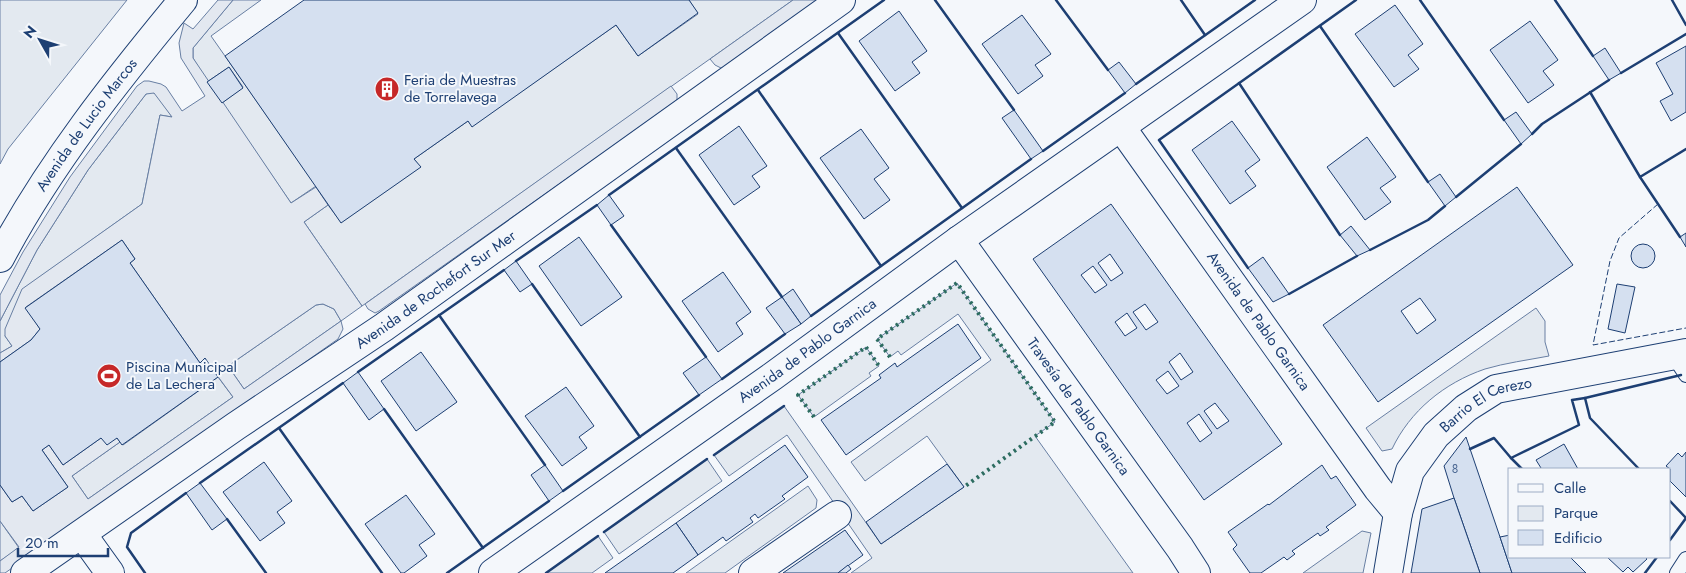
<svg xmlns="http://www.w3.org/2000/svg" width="1686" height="573" font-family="Jost,sans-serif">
<rect width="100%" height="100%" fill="#f4f7fb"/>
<g fill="#e3e9f0" stroke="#687fa3">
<path d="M0,0H127L8,149L0,164Z"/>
<path d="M233,0H261L211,36L316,186L291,203L222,103L243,87L229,67L207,82L193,58V48Z"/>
<path d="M689,0H793L362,306L304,222L328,205L341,222L420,167L414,159L468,121L472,126L616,25L638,56L698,14Z"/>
<path d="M151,92L154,93L158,95L172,117L160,115L142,204L23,289L5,336L12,346L0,353V321L37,250L88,170L146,94Z"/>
<path d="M957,283L1055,422L1035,436L1133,573H851L872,558L787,435L729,476L714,455L784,406L881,544L964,487L927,436L865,481L851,462L991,360L958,314L901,355L898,351L890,357L877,339Z"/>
<path d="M323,304L334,309L341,321L244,389L228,366L316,305Z"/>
<path d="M1536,308L1545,321V342L1549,356C1528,360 1505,363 1485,369C1444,383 1410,411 1392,449L1382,451L1366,428Z"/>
<path d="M866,347L879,366L869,373L871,376L814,417L798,395Z"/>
<path d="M218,377L233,397L88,499L72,476L120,442L123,445Z"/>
<path d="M707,459L722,481L619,554L604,532Z"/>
<path d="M808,486L817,500L816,508L725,573H686Z"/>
<path d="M0,521L19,548L0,561Z"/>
<path d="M1362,531L1371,533L1363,573H1303Z"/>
<path d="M598,536L613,558L592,573H546Z"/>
</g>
<g fill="#e3e8f0" stroke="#687fa3" fill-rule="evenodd">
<path d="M218,0H233L193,48V58L291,203L316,187L328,205L304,222L362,306L341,321L343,329L338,339L5,573H0V561L19,547L0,521V485L12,502L22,496L33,511L68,487L42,450L49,445L63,465L101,438H117L120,442L72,476L88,499L233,397L205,359L200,363L130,263L135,259L122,240L26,307L40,329L31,340L0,362V353L12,346L5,336V329L22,289L142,204L160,115L172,117L154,93L146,94L88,170L37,250L0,321V295L23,252L70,177L137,86L144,81H149L161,84L166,87L182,111L205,96L181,58L179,43L184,23L193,29ZM323,304L334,309L341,321L244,389L228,366L316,305Z"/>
<path d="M793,0H819L723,69L715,65L710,59Z"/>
<path d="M671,86L677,94V101L379,311L375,313L368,309L365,304Z"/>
</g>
<g fill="#d5e0f0" stroke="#1d3f73" fill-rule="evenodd">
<path d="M304,0H689L698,13L638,56L616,25L472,127L468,121L414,159L421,167L341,223L225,56Z"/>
<path d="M1395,5L1423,44L1408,55L1419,69L1394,87L1355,34Z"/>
<path d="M899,11L927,51L912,62L920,73L895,91L859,41Z"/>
<path d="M1022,15L1051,54L1035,65L1043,76L1018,94L982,44Z"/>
<path d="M1530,21L1558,60L1543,71L1554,85L1528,103L1490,50Z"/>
<path d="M1686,46V112L1671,121L1660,101L1673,94L1656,63Z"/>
<path d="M1605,48L1621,73L1609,80L1593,56Z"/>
<path d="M1119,62L1136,84L1125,93L1108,70Z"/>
<path d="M229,67L243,88L222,103L207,82Z"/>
<path d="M1014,110L1043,151L1031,159L1002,118Z"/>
<path d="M1516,112L1532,134L1521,144L1504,120Z"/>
<path d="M1232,121L1260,160L1245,171L1256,186L1230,204L1192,150Z"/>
<path d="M739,126L767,166L752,176L760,187L734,205L699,155Z"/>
<path d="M861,129L889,168L874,179L890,200L864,219L820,158Z"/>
<path d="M1367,137L1396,177L1380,188L1391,202L1365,220L1327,167Z"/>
<path d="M1440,174L1456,197L1445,206L1428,182Z"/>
<path d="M1517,187L1573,265L1378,402L1323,325ZM1420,298L1436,320L1417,334L1401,311Z"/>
<path d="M609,195L624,216L611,225L597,205Z"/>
<path d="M1111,204L1282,444L1204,500L1033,259ZM1110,254L1123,273L1111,281L1098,263ZM1093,266L1107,285L1095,293L1081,275ZM1145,304L1158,322L1146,330L1133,312ZM1127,313L1137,328L1125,336L1115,322ZM1180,353L1193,372L1181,380L1169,362ZM1168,371L1179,386L1167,394L1156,380ZM1215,403L1229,421L1217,429L1204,411ZM1199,414L1212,433L1200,442L1187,423Z"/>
<path d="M1351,226L1370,250L1357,256L1340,235Z"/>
<path d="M1686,233V247L1680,237Z"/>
<path d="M579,237L622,297L581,326L539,266Z"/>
<path d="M122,240L135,259L130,263L200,363L205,358L218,377L122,445L117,438L107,445L101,438L63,465L49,445L42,450L68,487L33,511L22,496L12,502L0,485V362L31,340L40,329L25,308Z"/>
<circle cx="1643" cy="256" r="12"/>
<path d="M1263,257L1289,294L1273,302L1248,268Z"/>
<path d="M516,261L532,284L520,292L504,270Z"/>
<path d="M723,272L751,312L736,323L743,334L718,352L682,301Z"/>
<path d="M1617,284L1635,287L1625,333L1608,329Z"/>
<path d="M793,289L811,316L801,324L782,297Z"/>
<path d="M782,297L801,324L785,334L766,308Z"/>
<path d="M958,324L981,358L846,455L821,420L881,378L879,375L895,363L897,367Z"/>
<path d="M421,352L457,402L416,431L381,381Z"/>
<path d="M706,357L722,379L699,395L683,373Z"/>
<path d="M358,372L384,409L369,420L343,383Z"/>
<path d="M566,387L594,426L579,437L587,448L562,466L525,416Z"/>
<path d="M1466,437L1500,537L1512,573H1480L1454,498L1444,466Z"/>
<path d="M1564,444L1578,469H1539L1541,468L1536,460Z"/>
<path d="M785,445L808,477L782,496L785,499L758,518L755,514L750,518L753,522L726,541L723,537L698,555L676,523Z"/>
<path d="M1686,452V497L1670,481V469L1666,466L1678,453L1682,457Z"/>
<path d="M264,462L292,501L277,512L285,523L260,541L223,492Z"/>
<path d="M947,464L964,487L881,544L866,522Z"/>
<path d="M545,465L563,491L549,501L531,475Z"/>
<path d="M1322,465L1331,479L1336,476L1356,505L1326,527L1329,530L1320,536L1318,533L1292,551L1295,554L1287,560L1284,557L1261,573H1250L1233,549L1237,545L1228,532L1268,504L1269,505Z"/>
<path d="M200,483L227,519L212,530L186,493Z"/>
<path d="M406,495L435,534L419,545L427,556L404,573H401L365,524Z"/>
<path d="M1454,498L1480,573H1411L1422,509Z"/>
<path d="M676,523L698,555L673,573H605Z"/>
<path d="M845,530L863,555L838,573H783Z"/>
<path d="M1510,535V557H1570L1586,573H1512L1500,537Z"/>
<path d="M1607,557H1645L1647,559L1633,572L1628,567L1623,572Z"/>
<path d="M848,565L851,569L846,573H838Z"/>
</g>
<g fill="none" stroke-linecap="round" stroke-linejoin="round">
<defs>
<g id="lane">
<path d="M1673,355L1686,375"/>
<path d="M1677,573L1686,559"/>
</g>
<g id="street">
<path id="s1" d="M1121,127L1378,489L1398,513"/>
<path id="s2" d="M959,240L1180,548L1196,573"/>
<path d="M82,534L110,573"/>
<path id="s3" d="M25,573L236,426L384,327L841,0"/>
<path id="s4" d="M493,573L773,376L959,240L1302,0"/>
<path d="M753,573L837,515"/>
<path id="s5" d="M1388,573L1398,513L1410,471L1436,435L1466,408L1496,389L1686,353"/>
</g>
<g id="primary">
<path id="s6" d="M0,258C49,165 116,81 183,0"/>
</g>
</defs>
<use href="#lane" stroke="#1d3f73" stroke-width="16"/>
<use href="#street" stroke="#1d3f73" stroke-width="30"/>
<use href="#primary" stroke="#1d3f73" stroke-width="30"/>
<use href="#lane" stroke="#f4f7fb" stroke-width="14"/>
<use href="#street" stroke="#f4f7fb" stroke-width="28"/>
<use href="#primary" stroke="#f4f7fb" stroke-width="28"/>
<g stroke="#2c6c60" stroke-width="4" stroke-dasharray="2.5 4" stroke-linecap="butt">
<path d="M890,357L877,339L957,283L1055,422L964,487"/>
<path d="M814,417L798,395L866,347L879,366"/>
</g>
<path stroke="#1d3f73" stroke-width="1" stroke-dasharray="6 2.5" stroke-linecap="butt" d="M1658,204L1619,238L1610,261L1593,345L1686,328"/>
<g stroke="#1d3f73" stroke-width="2.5">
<path d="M935,0L1014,110"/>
<path d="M1056,0L1108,70"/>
<path d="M1181,0L1205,35"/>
<path d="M1420,0L1504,120"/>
<path d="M1555,0L1593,56"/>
<path d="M1672,0L1686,25"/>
<path d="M1320,26L1428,182"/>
<path d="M838,33L962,208"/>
<path d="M1621,73L1686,34"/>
<path d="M1239,83L1340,235"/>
<path d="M1136,84L1255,0"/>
<path d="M758,90L881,266"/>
<path d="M1590,92L1640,177L1686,149"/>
<path d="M1532,134L1542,124L1609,80"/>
<path d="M676,148L782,297"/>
<path d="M1043,151L1125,93"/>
<path d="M1640,177L1680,237"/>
<path d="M609,195L884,0"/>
<path d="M1456,197L1521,144"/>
<path d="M611,225L706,357"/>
<path d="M1370,250L1428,220L1445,206"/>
<path d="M516,261L597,205"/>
<path d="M1248,268L1159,140L1356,0"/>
<path d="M532,284L640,437"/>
<path d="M1289,294L1357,256"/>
<path d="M439,315L545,465"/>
<path d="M811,316L1031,159"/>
<path d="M358,372L504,270"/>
<path d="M722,379L785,334"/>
<path d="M384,409L483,548"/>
<path d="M279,428L382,573"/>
<path d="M1470,449L1494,438L1511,458"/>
<path d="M714,455L784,406"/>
<path d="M1522,469L1511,458L1579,425L1572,400L1585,398"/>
<path d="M1639,469L1590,418L1585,398L1681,375"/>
<path d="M200,483L343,383"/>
<path d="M563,491L699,395"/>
<path d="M1670,501L1686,518"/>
<path d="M227,519L266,573"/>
<path d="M604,532L707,459"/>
<path d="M1670,540L1686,518"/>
<path d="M145,573L127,547L131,533L186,493"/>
<path d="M447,573L549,501"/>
<path d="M546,573L598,536"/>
<path d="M1645,573L1657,557"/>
</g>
</g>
<defs>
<symbol id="building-disc" viewBox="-11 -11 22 22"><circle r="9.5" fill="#c62828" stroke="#f4f7fb"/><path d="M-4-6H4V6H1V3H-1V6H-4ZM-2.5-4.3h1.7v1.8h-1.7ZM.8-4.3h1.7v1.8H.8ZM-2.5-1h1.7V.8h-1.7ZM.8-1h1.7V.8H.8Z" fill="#fff"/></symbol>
<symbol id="stadium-disc" viewBox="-11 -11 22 22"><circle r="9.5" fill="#c62828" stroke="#f4f7fb"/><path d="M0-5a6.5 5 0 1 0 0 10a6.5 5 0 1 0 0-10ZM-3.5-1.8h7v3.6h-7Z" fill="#fff"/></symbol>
</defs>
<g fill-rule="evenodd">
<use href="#building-disc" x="373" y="75" width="28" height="28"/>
<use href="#stadium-disc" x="95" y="362" width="28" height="28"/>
</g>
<g text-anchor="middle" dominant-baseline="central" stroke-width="4" stroke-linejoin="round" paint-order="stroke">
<g font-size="12" fill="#4b6792">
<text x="1455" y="469">8</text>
</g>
<g font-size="15" fill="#1d3f73" stroke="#f4f7fb" text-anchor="start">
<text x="404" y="80">Feria de Muestras<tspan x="404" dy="17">de Torrelavega</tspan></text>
<text x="126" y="367">Piscina Municipal<tspan x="126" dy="17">de La Lechera</tspan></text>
</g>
<g font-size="15" fill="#1d3f73" stroke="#f4f7fb">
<text stroke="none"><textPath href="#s6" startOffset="159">Avenida de Lucio Marcos</textPath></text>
<text stroke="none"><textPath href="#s3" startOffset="499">Avenida de Rochefort Sur Mer</textPath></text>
<text stroke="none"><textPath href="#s1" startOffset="238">Avenida de Pablo Garnica</textPath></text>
<text stroke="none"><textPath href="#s4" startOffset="385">Avenida de Pablo Garnica</textPath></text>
<text stroke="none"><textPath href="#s2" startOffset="205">Travesía de Pablo Garnica</textPath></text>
<text stroke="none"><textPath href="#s5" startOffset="209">Barrio El Cerezo</textPath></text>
</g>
</g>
<rect x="1508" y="468" width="162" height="90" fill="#f4f7fb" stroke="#9eadc5"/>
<rect x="1518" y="484" width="25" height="8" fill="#f4f7fb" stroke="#9eadc5"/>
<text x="1554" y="493" font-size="15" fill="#1d3f73">Calle</text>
<rect x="1518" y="506" width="25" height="15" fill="#e3e9f0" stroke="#9eadc5"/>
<text x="1554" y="518" font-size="15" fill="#1d3f73">Parque</text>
<rect x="1518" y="530" width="25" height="15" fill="#d5e0f0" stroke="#9eadc5"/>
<text x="1554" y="543" font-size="15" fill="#1d3f73">Edificio</text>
<g transform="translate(40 40) rotate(309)" stroke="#f4f7fb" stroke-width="4" paint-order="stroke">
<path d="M0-4L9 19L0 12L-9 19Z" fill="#1d3f73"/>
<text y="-8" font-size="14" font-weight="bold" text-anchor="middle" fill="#1d3f73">N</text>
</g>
<path d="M18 548v8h90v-8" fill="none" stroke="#1d3f73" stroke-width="2.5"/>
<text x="25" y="548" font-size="15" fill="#1d3f73" stroke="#f4f7fb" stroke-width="4" paint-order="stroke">20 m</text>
</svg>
